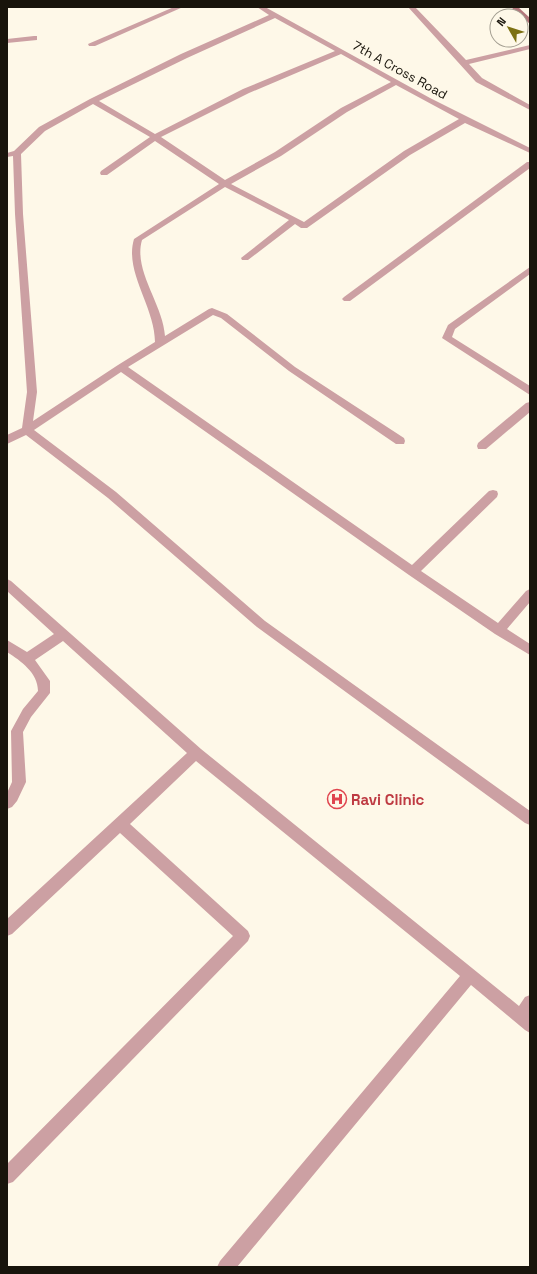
<svg xmlns="http://www.w3.org/2000/svg" width="537" height="1274" font-family="'Space Grotesk',sans-serif">
<rect width="100%" height="100%" fill="#fef8e8"/>
<g fill="none" stroke-linecap="round" stroke-linejoin="round">
<g fill="#cca0a3" fill-rule="evenodd">
<path d="M174,7H183L95,46H89L88,44Z"/>
<path d="M257,7H265L430,98L530,148V153L465,123L410,155L307,228H301L295,224L248,260H242L241,258L289,220L225,187L142,240C133,271 163,304 165,336L209,309L212,308L227,314L295,367L404,438L405,441L404,444H396L289,371L221,318L213,315L128,367L412,565L489,491L493,490L497,491L498,494L497,497L421,571L498,623L526,591L530,589V602L507,629L530,644V655L495,634L409,575L121,372L34,430L116,492L265,621L530,811V825L525,823L257,627L108,498L26,435L7,444V435L22,428L27,392L15,214L13,156L7,157V153L14,151L39,127L90,99L181,54L269,15ZM275,18L335,51L243,89L155,134L99,101L187,58ZM341,54L391,82L341,108L275,152L225,180L161,137L249,93ZM396,85L459,119L404,151L304,222L231,184L281,156L347,112ZM93,104L150,137L101,171L100,173L101,175H107L155,141L219,184L134,239C124,272 155,307 155,342L118,365L33,421L37,392L23,214L21,154L45,131Z"/>
<path d="M408,7H415L466,60L530,45V49L469,64L482,78L530,105V110L476,82Z"/>
<path d="M34,36H37V40L7,43V39Z"/>
<path d="M527,162H530V168L350,301H344L342,299L344,297Z"/>
<path d="M530,267V274L455,329L452,337L530,386V395L442,338L448,325Z"/>
<path d="M530,402V412L486,449H478L477,446L478,443L526,403Z"/>
<path d="M7,579L11,581L201,749L519,1006L525,997L530,995V1033L525,1030L471,985L237,1267H217L220,1261L460,976L196,761L130,824L248,931L250,936L248,941L13,1182L7,1184V1164L233,936L120,833L12,934L7,936V919L187,753L63,641L35,660L50,681V693L31,717L23,732L26,782L17,801L12,807L7,809V793L12,782L11,731L23,709L38,691C38,673 21,661 7,652V640L27,652L54,634L7,591Z"/>
</g>
<path fill="#b3757a" fill-rule="evenodd" d="M511,7H518L530,18V24Z"/>
</g>
<defs>
<symbol id="hospital-ring" viewBox="-11 -11 22 22"><circle r="9.5" fill="#fef8e8" stroke="#e0444e" stroke-width="1.5"/><path d="M-5-5h3v3.5h4V-5h3V5h-3V1.5h-4V5h-3Z" fill="#e0444e"/></symbol>
</defs>
<g fill-rule="evenodd">
<use href="#hospital-ring" x="326" y="788" width="22" height="22"/>
</g>
<g text-anchor="middle" dominant-baseline="central" stroke-width="3.5" stroke-linejoin="round" paint-order="stroke">
<g font-size="13" fill="#18140b" stroke="#fef8e8">
<text transform="translate(400 70) rotate(29)">7th A Cross Road</text>
</g>
<g font-size="15" font-weight="bold" fill="#be3a42" stroke="#fef8e8" text-anchor="start">
<text x="351" y="799">Ravi Clinic</text>
</g>
</g>
<rect width="537" height="1274" fill="none" stroke="#18140b" stroke-width="16"/>
<g transform="translate(509 28) rotate(309)"><circle r="19" fill="#fef8e8" stroke="#a29d90"/>
<path d="M0-3L7 15L0 10L-7 15Z" fill="#7d7112"/>
<text y="-6" font-size="11" font-weight="bold" text-anchor="middle" fill="#18140b">N</text>
</g>
</svg>
